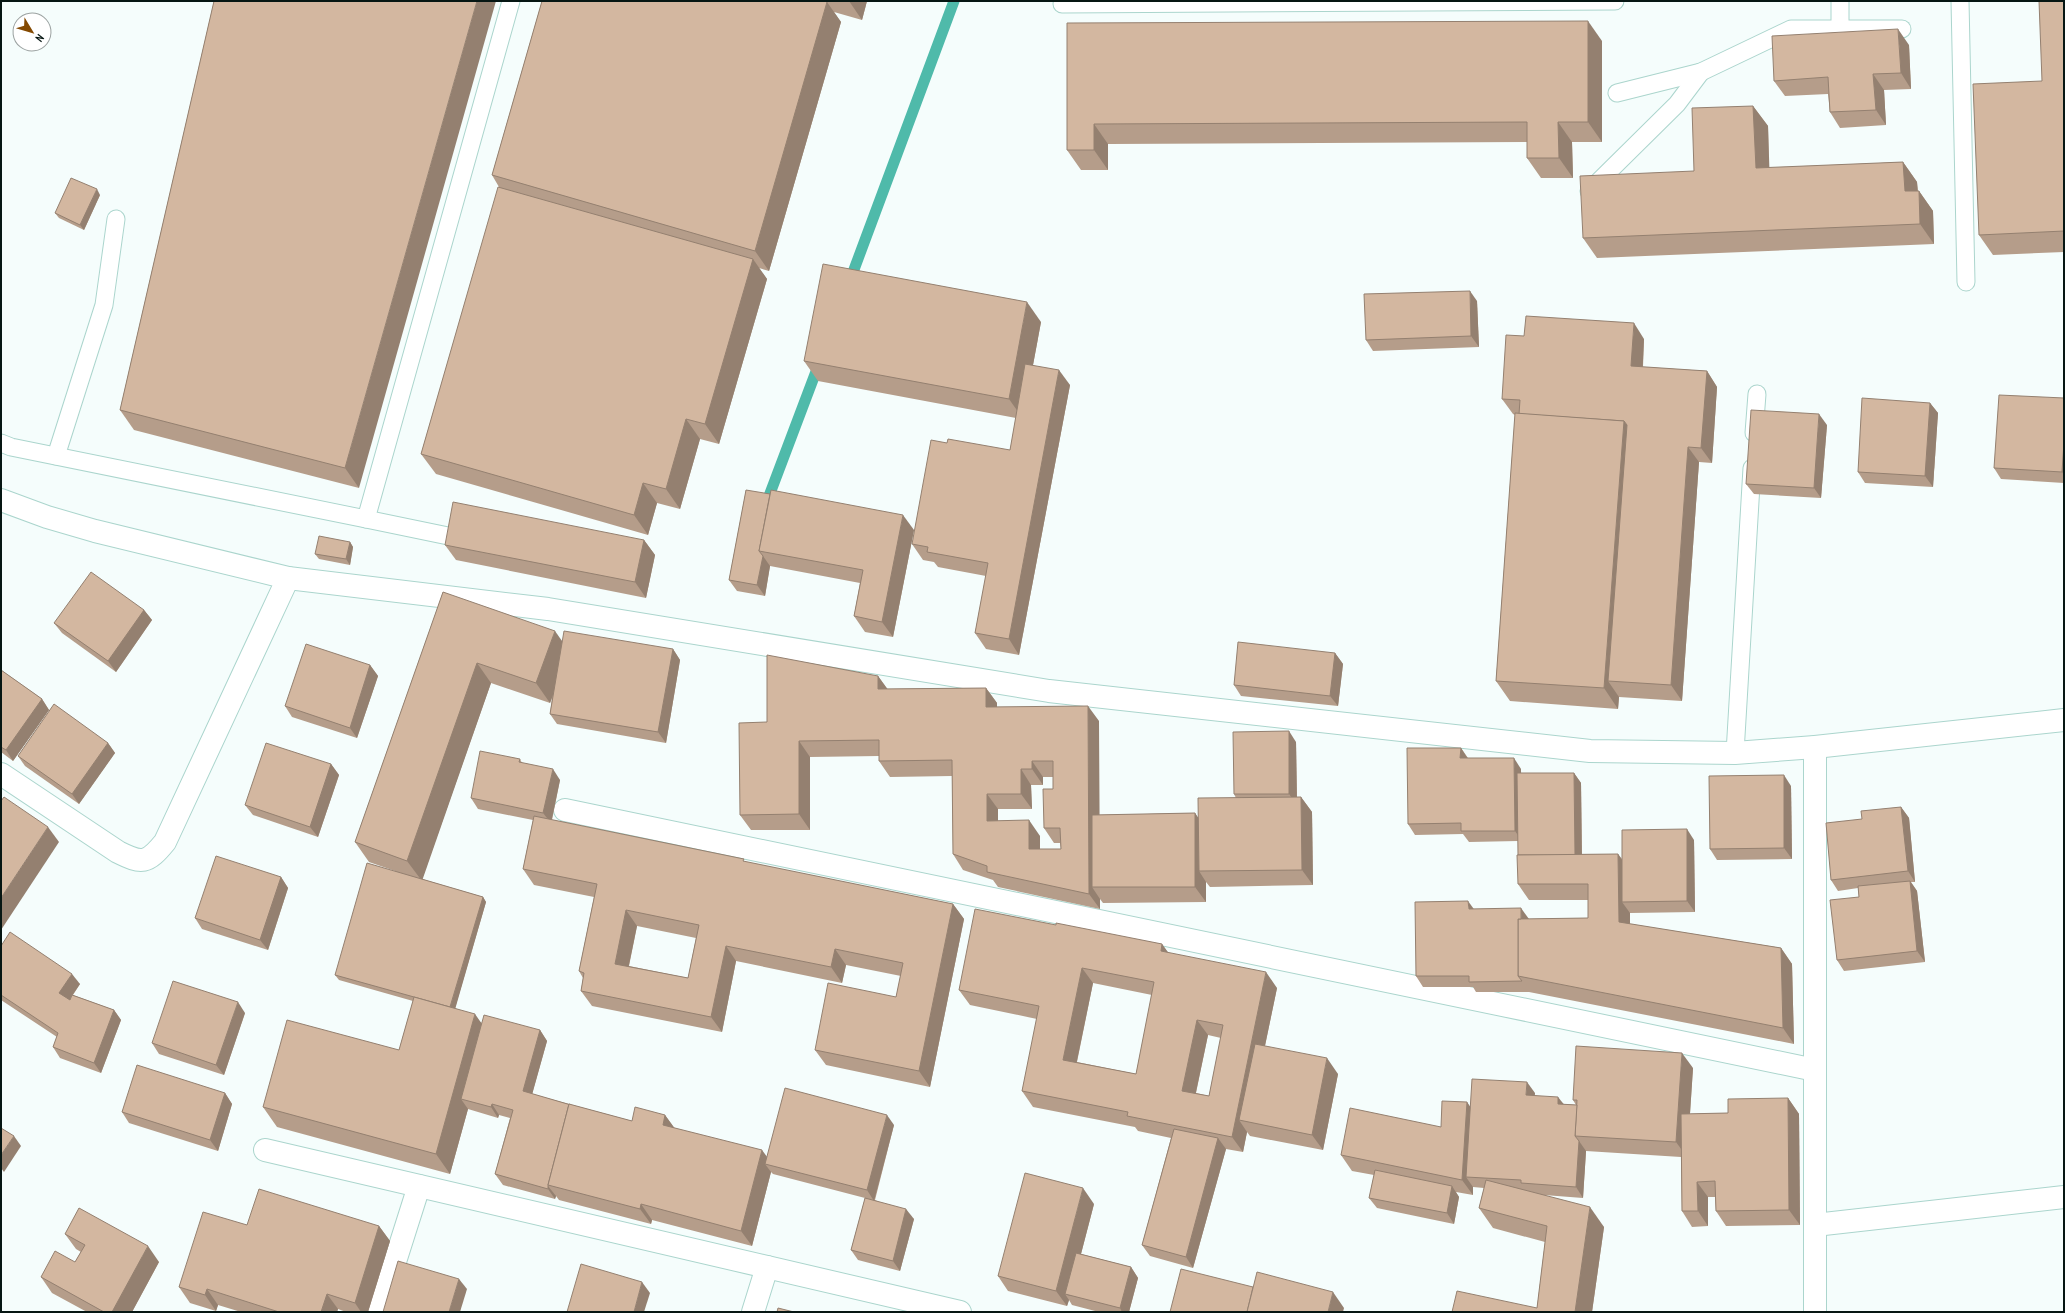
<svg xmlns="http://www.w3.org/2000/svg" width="2065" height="1313" font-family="'PT Sans Narrow',sans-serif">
<rect width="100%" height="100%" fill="#f5fdfc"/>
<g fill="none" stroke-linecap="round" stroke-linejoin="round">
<g stroke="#4fbaaa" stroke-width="11">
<path d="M849,283L954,1"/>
<path d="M766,504L820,361"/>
</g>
<defs>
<g id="service">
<path d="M1960,1L1966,282"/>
<path d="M1062,4L1615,1"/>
<path d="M1840,29H1902"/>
<path d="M1617,93L1701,72L1791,29H1840V1"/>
<path d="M1589,191L1677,104L1701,72"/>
<path d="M1754,433L1757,394"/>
<path d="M1,443L11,447L366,519L511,1"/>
<path d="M56,456L104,305L116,219"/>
<path d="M366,519L453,537"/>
<path d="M1735,753L1752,468"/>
</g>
<g id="minor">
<path d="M1,500L47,517L95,531L288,578L548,609L1049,691L1590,751L1735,753L1815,747L2064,720"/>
<path d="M1815,747V1312"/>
<path d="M1,774L118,852C142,864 147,864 165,842L288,578"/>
<path d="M565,810L1815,1070"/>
<path d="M265,1150L960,1312"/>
<path d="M1815,1225L2064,1197"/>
<path d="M379,1312L419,1186"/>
<path d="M753,1312L767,1267"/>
</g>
</defs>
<use href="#service" stroke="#abd5cd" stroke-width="19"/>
<use href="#minor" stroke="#abd5cd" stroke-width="24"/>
<use href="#service" stroke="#fff" stroke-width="17"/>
<use href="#minor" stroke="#fff" stroke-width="22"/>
</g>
<g fill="#b59d8a" fill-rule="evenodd">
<path d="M214,1L359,488L134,430L120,410Z"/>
<path d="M542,1H867L862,20L834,12L841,22L769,271L759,268L767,279L719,444L700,439L680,509L657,503L648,535L436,474L421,454L499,187L492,175Z"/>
<path d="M2064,1V252L1993,255L1979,235L2042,81Z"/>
<path d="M1067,23L1602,41V142H1572L1573,178H1541L1527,158V142L1108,144V170H1081L1067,150Z"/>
<path d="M1909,45L1911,89L1884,90L1886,125L1840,128L1830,112L1828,94L1785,96L1774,81Z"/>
<path d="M1753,106L1768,126L1769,168L1903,162L1917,182L1918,191H1919L1933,211L1934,244L1597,258L1583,238L1694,171Z"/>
<path d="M100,195L84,230L59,218L55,213Z"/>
<path d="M1477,301L1479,347L1373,351L1366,340Z"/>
<path d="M1041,322L1033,365L1070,385L1019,655L986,649L975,633L986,576L938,567L934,562L923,560L912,544L1010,450L1016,418L818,381L804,361Z"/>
<path d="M1524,336L1644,339L1643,367L1707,371L1717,387L1712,463L1699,462L1682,701L1619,697L1618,709L1510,701L1496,681L1515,415L1513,414L1502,399Z"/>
<path d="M2064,398V483L2001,479L1994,468Z"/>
<path d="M1930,403L1938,413L1933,487L1865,483L1858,472Z"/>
<path d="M1827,425L1821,498L1754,494L1746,484Z"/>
<path d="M746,490L914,530L893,637L865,632L854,616L860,583L770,566L765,596L737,591L729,580Z"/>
<path d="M644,540L655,555L646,598L456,560L445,545Z"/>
<path d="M350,542L353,547L350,565L319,559L315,554Z"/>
<path d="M443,592L562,641L673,649L680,660L666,743L557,724L550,714L552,698L550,703L491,683L422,879L483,897L486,902L455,1008L482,1023L540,1030L547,1041L532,1094L632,1121L665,1115L674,1128L767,1157L894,1125L875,1200L914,1219L900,1271L858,1260L851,1250L865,1198L773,1174L771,1172L752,1246L652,1220L651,1224L559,1200L556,1196L555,1199L503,1185L495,1174L510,1118L499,1115L498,1118L468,1109L450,1174L277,1127L263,1107L399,1050L413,1001L339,980L335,975L395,871L369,862L355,842Z"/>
<path d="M144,610L152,620L116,672L62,633L54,623Z"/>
<path d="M1335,653L1343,664L1338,706L1241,696L1234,685Z"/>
<path d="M370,665L378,676L357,738L292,717L285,706Z"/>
<path d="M1,670L42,699L49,710L13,761L1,752Z"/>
<path d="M878,676L887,689L986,688L997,703V707L1099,721V815L1195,813L1198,818L1236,798L1234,794L1296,742L1297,797H1301L1312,812L1313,885L1210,887L1206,882V902L1103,903L1100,899V909L998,887L993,880L963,870L953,854L952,776L890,777L879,761V756L810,757V830H751L740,815L767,722ZM1043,777H1053V789L1044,828L1054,843H1060L1061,849H1040V836L998,821V809H1032L1031,785H1043Z"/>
<path d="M108,743L115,753L79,804L25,766L18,756Z"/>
<path d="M1461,748L1468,758L1521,769V773H1574L1581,783L1582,854H1618L1622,859L1694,840L1695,912L1630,913V924L1781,948L1792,964L1794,1044L1529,992H1476L1473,987H1423L1416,976L1474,909L1529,919L1588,918V900H1529L1518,884V841L1469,842L1463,834L1415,835L1408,824Z"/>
<path d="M520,759L522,763L560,780L552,820L746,862L953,904L964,919L930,1087L826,1065L815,1050L896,997L901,976L846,965L842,983L736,961L722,1032L592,1006L581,991L583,978L579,971L594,897L534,885L523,869L533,820L478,809L471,798ZM637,926L696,938L688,978L629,966Z"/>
<path d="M331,764L339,775L318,837L253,815L245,805Z"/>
<path d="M1791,786L1792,859L1717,860L1710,849Z"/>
<path d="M1901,807L1909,818L1915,882H1911L1917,891L1925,962L1844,971L1837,960L1859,897L1858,888L1838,891L1831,880L1862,819Z"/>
<path d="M281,877L288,888L268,950L202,929L195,918Z"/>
<path d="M1056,925L1162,944L1168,953L1277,988L1265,1046L1338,1074L1323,1150L1250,1136L1247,1132L1243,1152L1226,1149L1193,1268L1150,1256L1142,1245L1171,1138L1138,1131L1135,1127L1033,1107L1022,1091L1037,1019L970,1005L959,990ZM1093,983L1152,995L1136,1074L1077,1062ZM1208,1035L1221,1038L1209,1096L1196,1093Z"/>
<path d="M1,946L80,984L73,995L114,1010L121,1020L101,1073L60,1058L53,1047L57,1037L1,1000Z"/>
<path d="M245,1013L224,1075L159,1054L152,1043Z"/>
<path d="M1693,1068L1690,1114L1728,1113L1788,1098L1799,1114L1800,1225L1726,1226L1716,1211L1715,1197H1708V1226L1692,1227L1682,1211L1681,1157L1586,1151L1583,1198L1544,1195L1604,1227L1592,1312H1452L1537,1308L1545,1242L1493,1228L1479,1208L1484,1188L1473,1187V1195L1456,1192L1459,1197L1454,1224L1377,1208L1369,1198L1374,1175L1352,1171L1341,1155L1441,1127L1467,1102L1470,1108L1535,1093L1534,1095L1564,1104L1576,1105L1573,1100Z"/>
<path d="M225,1093L232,1104L218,1151L129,1123L122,1112Z"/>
<path d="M1094,1204L1081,1254L1131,1267L1138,1278L1129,1312H1099L1072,1305L1069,1300L1067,1306L1008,1291L998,1276Z"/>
<path d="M247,1225L379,1226L390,1241L368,1312H346L338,1309L337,1312H241L218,1305L216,1311L190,1303L179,1287Z"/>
<path d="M65,1234L159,1262L132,1312H87L52,1293L41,1277L75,1262L81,1252L76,1249Z"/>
</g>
<g fill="#948070">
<path d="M477,1H496L359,488L345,468Z"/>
<path d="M849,1H867L862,20Z"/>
<path d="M827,2L841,22L769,271L755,251Z"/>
<path d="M1588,21L1602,41V142L1588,122Z"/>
<path d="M1898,29L1909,45L1911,89L1901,73Z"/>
<path d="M1873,74L1884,90L1886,125L1876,110Z"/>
<path d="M1753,106L1768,126L1770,188L1756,168Z"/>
<path d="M1558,122L1572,142L1573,178L1559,158Z"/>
<path d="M1094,124L1108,144V170L1094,150Z"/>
<path d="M1903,162L1917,182L1919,211L1905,191Z"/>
<path d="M97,189L100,195L84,230L80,225Z"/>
<path d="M1919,191L1933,211L1934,244L1920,224Z"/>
<path d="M753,259L767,279L719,444L705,424Z"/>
<path d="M1470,291L1477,301L1479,347L1471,336Z"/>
<path d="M1027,302L1041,322L1023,419L1009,399Z"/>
<path d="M1634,323L1644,339L1642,381L1631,366Z"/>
<path d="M1059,370L1070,385L1019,655L1009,639Z"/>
<path d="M1707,371L1717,387L1712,463L1701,448Z"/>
<path d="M1930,403L1938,413L1933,487L1925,476Z"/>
<path d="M1819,414L1827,425L1821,498L1814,488Z"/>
<path d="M686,419L700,439L680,509L666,489Z"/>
<path d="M1624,421L1638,441L1608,681L1619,697L1618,709L1604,688Z"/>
<path d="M2064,442V475L2062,472Z"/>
<path d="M1688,447L1699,462L1682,701L1671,685Z"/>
<path d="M643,483L657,503L648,535L634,515Z"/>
<path d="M903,515L914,530L893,637L882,622Z"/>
<path d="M644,540L655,555L646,598L635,582Z"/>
<path d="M350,542L353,547L350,565L346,559Z"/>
<path d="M763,556L770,566L765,596L757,585Z"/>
<path d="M144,610L152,620L116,672L108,661Z"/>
<path d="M555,631L569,651L550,703L536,683Z"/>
<path d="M673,649L680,660L666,743L658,732Z"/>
<path d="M1335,653L1343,664L1338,706L1330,696Z"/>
<path d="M477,663L491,683L422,881L407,861Z"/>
<path d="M370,665L378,676L357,738L350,728Z"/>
<path d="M878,676L889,691L878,689Z"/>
<path d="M986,688L997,703V722L986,707Z"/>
<path d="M42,699L49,710L13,761L6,750Z"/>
<path d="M1088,706L1099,721L1100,887H1092L1100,899V909L1089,894Z"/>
<path d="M1289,731L1296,742L1297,805L1289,794Z"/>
<path d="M799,741L810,757V830L799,814Z"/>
<path d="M108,743L115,753L79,804L72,794Z"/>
<path d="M1461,748L1468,759L1460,758Z"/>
<path d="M1514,758L1521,769L1522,841L1515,831Z"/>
<path d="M1032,761L1043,777V785L1032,769Z"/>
<path d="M331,764L339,775L318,837L310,827Z"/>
<path d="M553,769L560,780L551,823L543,813Z"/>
<path d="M1021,769L1031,785L1032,809L1021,794Z"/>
<path d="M1574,773L1581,783L1582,870L1575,860Z"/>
<path d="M1784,775L1791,786L1792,859L1784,848Z"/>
<path d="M987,794L998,809V836L987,821Z"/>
<path d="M1301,797L1312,812L1313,885L1302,870Z"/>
<path d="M1901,807L1909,818L1915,882L1908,871Z"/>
<path d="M1195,813L1206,829L1199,871L1206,882V902L1195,887Z"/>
<path d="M1029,820L1040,836V865L1029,849Z"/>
<path d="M48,827L59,842L1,930V898Z"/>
<path d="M1687,829L1694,840L1695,912L1687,901Z"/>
<path d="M1618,854L1629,870L1622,902L1630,913V938L1619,922Z"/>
<path d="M281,877L288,888L268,950L260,940Z"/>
<path d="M1910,881L1917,891L1925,962L1917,951Z"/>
<path d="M483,897L486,902L454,1013L450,1008Z"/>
<path d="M1468,901L1476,912L1469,909Z"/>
<path d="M953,904L964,919L930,1087L919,1071Z"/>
<path d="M1521,908L1529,919L1522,977Z"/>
<path d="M626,910L637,926L626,979L615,964Z"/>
<path d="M1162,944L1173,959L1161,951Z"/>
<path d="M726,946L736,961L722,1032L711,1017Z"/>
<path d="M1781,948L1792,964L1794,1044L1783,1028Z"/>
<path d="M835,949L846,965L842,983L831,967Z"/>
<path d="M1082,968L1093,983L1074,1075L1063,1060Z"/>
<path d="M1266,972L1277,988L1249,1122L1239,1120L1247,1132L1243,1152L1232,1137Z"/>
<path d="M72,974L80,984L67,1003L59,993Z"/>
<path d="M238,1002L245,1013L224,1075L216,1065Z"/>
<path d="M114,1010L121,1020L101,1073L94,1063Z"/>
<path d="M475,1014L489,1034L461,1099L468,1109L450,1174L436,1154Z"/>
<path d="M1197,1020L1208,1035L1193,1106L1182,1091Z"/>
<path d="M540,1030L547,1041L530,1102L523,1091Z"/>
<path d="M1682,1053L1693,1068L1687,1157L1676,1142Z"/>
<path d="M1327,1058L1338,1074L1323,1150L1312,1135Z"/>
<path d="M1527,1082L1535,1093L1534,1106L1526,1095Z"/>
<path d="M225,1093L232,1104L218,1151L210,1140Z"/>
<path d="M1558,1097L1566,1107L1558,1104Z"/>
<path d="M1788,1098L1799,1114L1800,1225L1789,1210Z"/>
<path d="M1467,1102L1478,1118L1466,1177L1473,1187V1195L1462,1180Z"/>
<path d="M492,1104L499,1115L498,1118L491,1107Z"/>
<path d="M665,1115L676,1130L663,1125Z"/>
<path d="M887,1115L894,1125L874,1201L867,1190Z"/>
<path d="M14,1136L21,1146L4,1172L1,1168V1155Z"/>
<path d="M1218,1138L1226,1149L1193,1268L1186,1257Z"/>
<path d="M1579,1141L1586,1151L1583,1198L1576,1187Z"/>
<path d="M762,1150L773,1165L765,1164L771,1172L752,1246L741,1231Z"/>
<path d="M1697,1182L1708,1197V1226L1698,1211Z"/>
<path d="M548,1186L556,1196L555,1199L548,1189Z"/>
<path d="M1452,1186L1459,1197L1454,1224L1447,1213Z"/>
<path d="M1083,1188L1094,1204L1070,1296L1065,1294L1069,1300L1067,1306L1056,1291Z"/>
<path d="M641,1204L652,1220L651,1224L640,1209Z"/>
<path d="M1590,1207L1604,1227L1592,1312H1575Z"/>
<path d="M906,1209L914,1219L900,1271L893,1261Z"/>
<path d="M379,1226L390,1241L368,1312H361L355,1303Z"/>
<path d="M148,1246L159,1262L132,1312H112Z"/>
<path d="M1131,1267L1138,1278L1129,1312H1122L1120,1308Z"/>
<path d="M459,1279L467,1289L460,1312H449Z"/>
<path d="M642,1282L650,1293L644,1312H634Z"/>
<path d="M207,1289L218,1305L216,1311L205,1295Z"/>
<path d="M1333,1292L1344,1308L1343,1312H1328Z"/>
<path d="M327,1294L338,1309L337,1312H321Z"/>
</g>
<g fill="#d3b7a0" stroke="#948070" fill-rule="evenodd">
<path d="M214,1H477L345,468L120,410Z"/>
<path d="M542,1H825L827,2L755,251L492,175Z"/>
<path d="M2039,1H2064V231L1979,235L1973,84L2042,81Z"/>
<path d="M1588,21V122H1558L1559,158H1527V122L1094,124V150H1067V23Z"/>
<path d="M1898,29L1901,73L1873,74L1876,110L1830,112L1828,77L1774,81L1772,36Z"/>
<path d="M1753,106L1756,168L1903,162L1905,191H1919L1920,224L1583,238L1580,176L1694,171L1692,108Z"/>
<path d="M71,178L97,189L80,225L55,213Z"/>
<path d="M498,187L753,259L705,424L686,419L666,489L643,483L634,515L421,454Z"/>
<path d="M823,264L1027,302L1009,399L804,361Z"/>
<path d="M1470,291L1471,336L1366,340L1364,294Z"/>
<path d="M1526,316L1634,323L1631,366L1707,371L1701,448L1688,447L1671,685L1608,681L1627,425L1624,421L1519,414L1520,400L1502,399L1506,335L1524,336Z"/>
<path d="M1025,364L1059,370L1009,639L975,633L988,563L927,552L928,547L912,544L931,440L947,443L948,439L1010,450Z"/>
<path d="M1999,395L2064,398V442L2062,472L1994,468Z"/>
<path d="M1862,398L1930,403L1925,476L1858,472Z"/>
<path d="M1751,410L1819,414L1814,488L1746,484Z"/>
<path d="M1515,413L1624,421L1604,688L1496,681Z"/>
<path d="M746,490L770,494L759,551L763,556L757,585L729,580Z"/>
<path d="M771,490L903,515L882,622L854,616L863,570L759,551Z"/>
<path d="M453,502L644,540L635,582L445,545Z"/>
<path d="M319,536L350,542L346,559L315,554Z"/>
<path d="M91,572L144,610L108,661L54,623Z"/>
<path d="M443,592L555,631L536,683L477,663L407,861L355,842Z"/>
<path d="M564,631L673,649L658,732L550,714Z"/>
<path d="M1238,642L1335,653L1330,696L1234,685Z"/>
<path d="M306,644L370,665L350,728L285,706Z"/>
<path d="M767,655L878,676V689L986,688V707L1088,706L1089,894L987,872V866L953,854L952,760L879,761V740L799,741V814L740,815L739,723L767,722ZM1032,761H1053V789H1043L1044,828H1060L1061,849H1029V820L987,821V794H1021V769H1032Z"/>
<path d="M1,670L42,699L6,750L1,747Z"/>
<path d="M54,704L108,743L72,794L18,756Z"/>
<path d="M1289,731V794H1234L1233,732Z"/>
<path d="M266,743L331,764L310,827L245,805Z"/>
<path d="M1407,748H1461L1460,758H1514L1515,831H1461V823L1408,824Z"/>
<path d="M480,751L520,759L519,762L553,769L543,813L471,798Z"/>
<path d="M1517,773H1574L1575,855H1518Z"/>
<path d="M1784,775V848L1710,849L1709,776Z"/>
<path d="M4,797L48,827L1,898V801Z"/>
<path d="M1301,797L1302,870L1199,871L1198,798Z"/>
<path d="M1901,807L1908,871L1831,880L1826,823L1862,819L1861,811Z"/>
<path d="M1195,813V887H1092V815Z"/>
<path d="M534,816L744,859L743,861L953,904L919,1071L815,1050L828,983L896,997L903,963L835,949L831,967L726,946L711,1017L581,991L584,973L579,971L597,884L523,869ZM626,910L699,925L688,978L615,964Z"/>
<path d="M1687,829V901L1622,902V830Z"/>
<path d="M1618,854L1619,922L1781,948L1783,1028L1518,976V919L1588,918V884H1518L1517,855Z"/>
<path d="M216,856L281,877L260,940L195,918Z"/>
<path d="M367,863L483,897L450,1007L335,975Z"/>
<path d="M1910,881L1917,951L1837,960L1830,900L1859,897L1858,886Z"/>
<path d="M1468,901L1469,909L1521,908V919H1518V976L1522,981L1469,982V976H1416L1415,902Z"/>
<path d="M975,909L1056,925V923L1162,944L1161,951L1266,972L1232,1137L1127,1116L1128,1112L1022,1091L1039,1006L959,990ZM1082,968L1154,982L1136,1074L1063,1060ZM1197,1020L1223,1025L1209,1096L1182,1091Z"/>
<path d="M10,932L72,974L59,993L70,1000L72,995L114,1010L94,1063L53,1047L58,1033L1,995V946Z"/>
<path d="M173,981L238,1002L216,1065L152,1043Z"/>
<path d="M414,997L475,1014L436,1154L263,1107L287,1020L399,1050Z"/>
<path d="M484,1015L540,1030L523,1091L571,1105L569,1104L548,1185V1189L495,1174L513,1110L492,1104L491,1107L461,1099Z"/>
<path d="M1255,1044L1327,1058L1312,1135L1239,1120Z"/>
<path d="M1576,1046L1682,1053L1676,1142L1575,1136L1577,1100H1573Z"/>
<path d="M137,1065L225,1093L210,1140L122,1112Z"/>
<path d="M1472,1079L1527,1082L1526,1095L1558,1097V1104L1577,1105L1575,1136L1579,1141L1576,1187L1521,1183V1180L1466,1177Z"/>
<path d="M785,1088L887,1115L867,1190L765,1164Z"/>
<path d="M1788,1098L1789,1210L1716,1211L1715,1181L1697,1182L1698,1211H1682L1681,1114L1728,1113V1099Z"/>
<path d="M1442,1101L1467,1102L1462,1180L1341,1155L1350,1108L1441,1127Z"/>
<path d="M569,1104L632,1121L635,1107L665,1115L663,1125L762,1150L741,1231L641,1204L640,1209L548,1185Z"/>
<path d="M1,1128L14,1136L1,1155Z"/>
<path d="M1174,1129L1218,1138L1186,1257L1142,1245Z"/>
<path d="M1375,1170L1452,1186L1447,1213L1369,1198Z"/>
<path d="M1025,1173L1083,1188L1056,1291L998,1276Z"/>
<path d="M1486,1180L1590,1207L1575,1312H1452L1457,1291L1537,1308L1547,1226L1479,1208Z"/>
<path d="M259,1189L379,1226L355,1303L327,1294L321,1312H279L207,1289L205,1295L179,1287L203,1212L247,1225Z"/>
<path d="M865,1198L906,1209L893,1261L851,1250Z"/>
<path d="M79,1208L148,1246L112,1312H104L41,1277L55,1251L75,1262L85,1245L65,1234Z"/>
<path d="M1076,1253L1131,1267L1120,1308L1065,1294Z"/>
<path d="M398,1261L459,1279L449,1312H383Z"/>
<path d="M581,1264L642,1282L634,1312H567Z"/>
<path d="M1181,1269L1253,1287L1247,1312H1170Z"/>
<path d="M1257,1272L1333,1292L1328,1312H1247Z"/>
<path d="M778,1308L794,1312H777Z"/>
</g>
<rect width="2065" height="1313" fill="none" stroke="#061613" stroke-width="4"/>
<g transform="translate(32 32) rotate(128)"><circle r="19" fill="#ffffff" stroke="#9ba2a1"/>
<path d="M0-3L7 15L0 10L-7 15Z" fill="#844901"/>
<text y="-6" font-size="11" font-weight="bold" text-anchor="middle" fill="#061613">N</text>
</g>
</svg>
